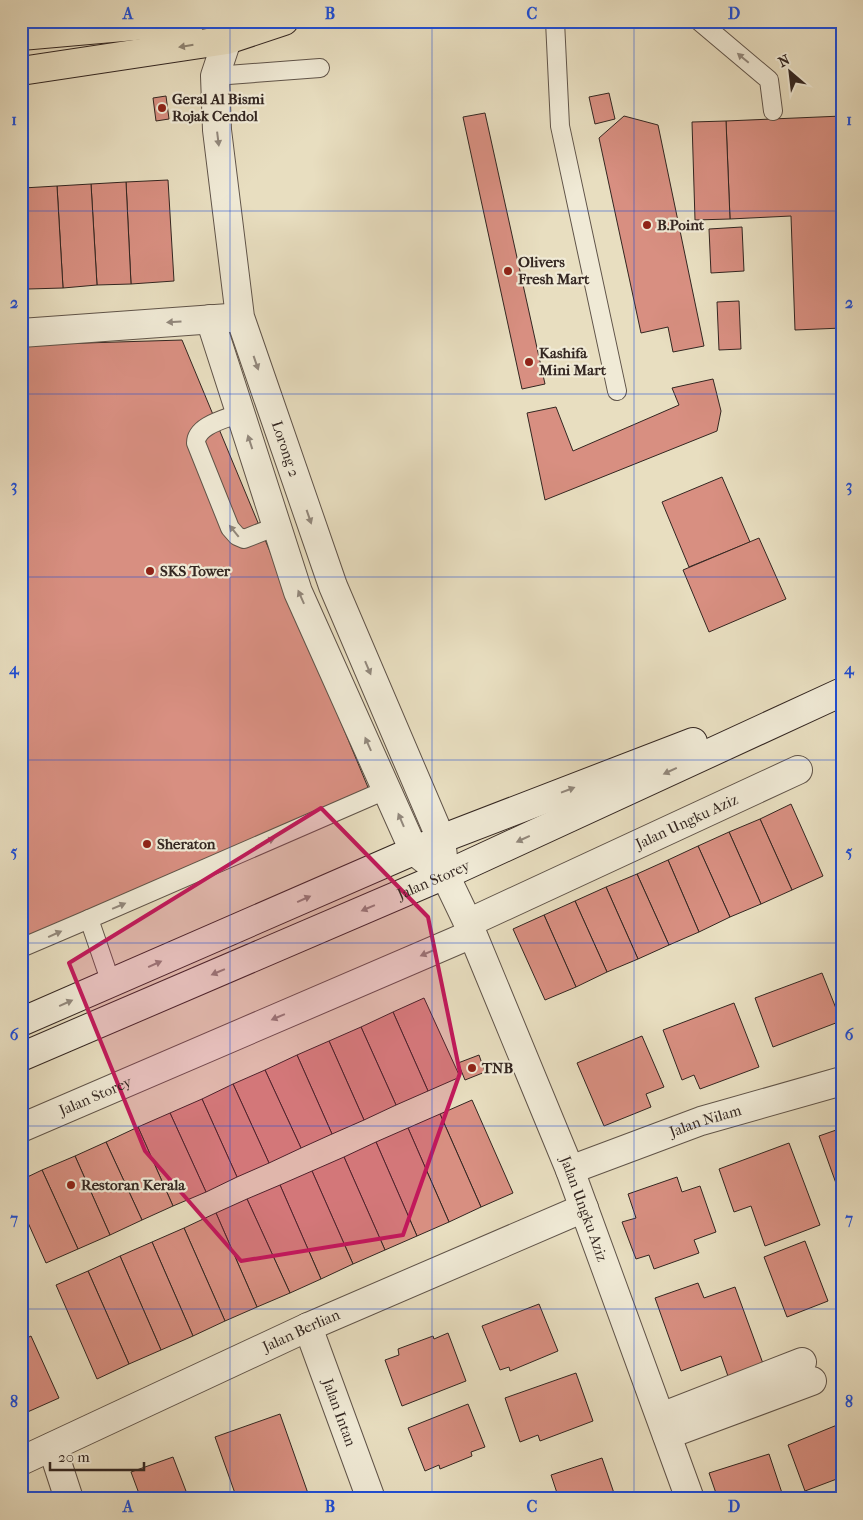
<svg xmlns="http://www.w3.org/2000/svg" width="863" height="1520" font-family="'IM FELL French Canon',serif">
<rect width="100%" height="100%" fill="#e8dec0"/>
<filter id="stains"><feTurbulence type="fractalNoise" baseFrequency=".004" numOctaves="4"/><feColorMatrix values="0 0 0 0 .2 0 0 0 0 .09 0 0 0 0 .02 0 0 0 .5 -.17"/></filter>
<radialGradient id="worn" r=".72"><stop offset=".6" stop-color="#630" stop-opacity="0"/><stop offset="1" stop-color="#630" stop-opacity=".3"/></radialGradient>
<g fill="#d88f81" stroke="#332621">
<path d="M609,93L615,119L595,124L589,97Z"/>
<path d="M166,96L169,119L156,121L153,98Z"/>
<path d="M485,113L545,384L522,389L463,117Z"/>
<path d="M624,116L658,125L704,346L673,352L668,327L641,333L599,138Z"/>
<path d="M842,116V328L795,330L791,216L730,219L726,121Z"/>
<path d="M726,121L730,219L695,220L692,122Z"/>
<path d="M168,180L174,281L131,284L126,182Z"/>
<path d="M126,182L131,284L97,285L91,184Z"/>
<path d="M91,184L97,285L63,288L57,186Z"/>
<path d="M57,186L63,288L28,289L23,188Z"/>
<path d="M21,188L28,289L21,290Z"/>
<path d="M742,227L744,271L711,273L709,229Z"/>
<path d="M739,301L741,349L719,350L717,302Z"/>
<path d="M182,340L372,797L21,954V345Z"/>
<path d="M713,379L721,411L717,431L545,500L527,413L556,407L573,451L679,405L672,388Z"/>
<path d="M722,477L750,542L689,567L662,502Z"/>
<path d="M759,538L786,599L709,632L683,570Z"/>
<path d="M791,804L823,876L792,890L760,819Z"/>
<path d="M760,819L792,890L761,904L729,832Z"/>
<path d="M729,832L761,904L730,917L698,846Z"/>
<path d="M698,846L730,917L699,932L668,860Z"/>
<path d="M668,860L699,932L669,945L637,874Z"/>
<path d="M637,874L669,945L638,959L606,887Z"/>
<path d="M606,887L638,959L607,972L575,901Z"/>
<path d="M575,901L607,972L576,987L544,915Z"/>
<path d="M544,915L576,987L545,1000L513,929Z"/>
<path d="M822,973L841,1021L773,1047L755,998Z"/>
<path d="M424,998L460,1077L428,1091L393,1012Z"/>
<path d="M734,1003L759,1067L700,1089L694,1075L682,1080L663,1030Z"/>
<path d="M393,1012L428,1091L396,1105L361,1027Z"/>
<path d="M361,1027L396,1105L364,1120L329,1041Z"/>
<path d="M642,1036L664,1087L646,1094L651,1107L604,1126L577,1063Z"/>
<path d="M329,1041L364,1120L332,1134L297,1055Z"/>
<path d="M297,1055L332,1134L301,1148L265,1070Z"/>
<path d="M479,1055L485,1072L465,1080L458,1063Z"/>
<path d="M265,1070L301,1148L269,1163L233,1084Z"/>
<path d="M233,1084L269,1163L237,1177L202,1099Z"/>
<path d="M202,1099L237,1177L206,1192L170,1113Z"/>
<path d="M472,1100L513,1193L481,1207L440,1114Z"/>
<path d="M170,1113L206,1192L173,1206L138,1127Z"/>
<path d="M440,1114L481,1207L449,1222L408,1128Z"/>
<path d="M138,1127L173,1206L142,1220L106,1142Z"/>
<path d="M408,1128L449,1222L417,1236L376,1142Z"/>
<path d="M842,1128V1200L819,1136Z"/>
<path d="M106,1142L142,1220L110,1235L75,1156Z"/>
<path d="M376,1142L417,1236L385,1250L344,1157Z"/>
<path d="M789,1143L820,1225L765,1246L751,1206L734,1212L719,1169Z"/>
<path d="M75,1156L110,1235L78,1249L42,1170Z"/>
<path d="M344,1157L385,1250L353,1264L312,1171Z"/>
<path d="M42,1170L78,1249L46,1263L21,1207V1180Z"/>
<path d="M312,1171L353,1264L321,1279L280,1185Z"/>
<path d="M677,1177L682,1192L700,1186L716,1232L694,1240L699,1253L654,1269L649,1255L636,1259L622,1222L636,1218L628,1194Z"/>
<path d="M280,1185L321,1279L290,1293L247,1199Z"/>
<path d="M247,1199L290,1293L257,1307L216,1213Z"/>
<path d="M216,1213L257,1307L225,1321L184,1228Z"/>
<path d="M184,1228L225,1321L193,1336L152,1242Z"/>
<path d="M805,1241L828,1301L787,1317L764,1257Z"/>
<path d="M152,1242L193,1336L161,1350L120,1256Z"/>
<path d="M120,1256L161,1350L129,1364L88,1271Z"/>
<path d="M88,1271L129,1364L97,1379L56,1285Z"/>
<path d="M698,1283L704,1298L735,1287L765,1369L730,1382L721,1356L681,1371L655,1298Z"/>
<path d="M539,1304L558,1351L510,1371L509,1367L500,1370L482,1326Z"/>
<path d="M448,1333L466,1381L402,1406L385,1360L399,1355L398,1349L433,1336L434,1339Z"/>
<path d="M31,1336L59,1398L23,1414L21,1341Z"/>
<path d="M576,1373L593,1421L540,1441L538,1435L520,1442L505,1398Z"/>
<path d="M468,1404L485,1447L471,1452L472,1456L440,1469L439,1465L425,1471L408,1428Z"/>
<path d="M280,1414L310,1499H237L215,1437Z"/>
<path d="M842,1423V1477L805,1491L788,1445Z"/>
<path d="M769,1454L784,1499H718L709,1473Z"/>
<path d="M173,1457L189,1499H141L131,1472Z"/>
<path d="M602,1458L616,1499H559L551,1475Z"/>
<path d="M501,1492L504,1499H482Z"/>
</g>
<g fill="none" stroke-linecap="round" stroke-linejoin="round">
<defs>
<g id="lane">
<path d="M555,21L560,126L617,391"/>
<path d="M699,21L769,80L773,111"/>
<path d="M215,76L320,68"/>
<path d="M240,413C226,419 196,425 196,443L230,528L237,536L244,539L277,526"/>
<path d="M21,948L89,919"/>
<path d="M111,983L89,919L388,789"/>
</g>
<g id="street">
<path id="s1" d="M227,40L215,76L217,130L240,317L333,586L441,839L445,875L468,923L570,1170L690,1499"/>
<path d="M210,319L298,592L414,851L432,865"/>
<path d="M21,333L229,318"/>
<path id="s2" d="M468,923L798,770"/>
<path id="s3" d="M21,1128L472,934"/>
<path id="s4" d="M570,1170L701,1121L842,1081"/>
<path id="s5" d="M308,1327L371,1499"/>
<path d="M661,1417L802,1362"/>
<path d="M667,1435L812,1381"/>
<path d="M52,1447L69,1499"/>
<path id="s6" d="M21,1461L308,1327L584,1208"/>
</g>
<g id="secondary">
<path d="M21,1022L441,839L693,742"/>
<path id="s7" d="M21,1057L445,875L842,692"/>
</g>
<g id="highway">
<path d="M21,36L191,21"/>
<path d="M21,71L227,40L284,21"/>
</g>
</defs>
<use href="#lane" stroke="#605449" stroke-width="20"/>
<use href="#street" stroke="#605449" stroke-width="30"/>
<use href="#secondary" stroke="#332621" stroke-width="30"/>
<use href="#highway" stroke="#332621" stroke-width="30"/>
<use href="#lane" stroke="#f0ead6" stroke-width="18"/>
<use href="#street" stroke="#f0ead6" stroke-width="28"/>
<use href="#secondary" stroke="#f0ead6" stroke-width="28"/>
<use href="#highway" stroke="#e8dec0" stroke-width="28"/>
</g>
<defs><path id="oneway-solid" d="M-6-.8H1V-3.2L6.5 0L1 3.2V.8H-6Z" transform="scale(1.25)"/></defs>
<use fill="#8e8270" href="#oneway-solid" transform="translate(186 46) rotate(171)"/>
<g fill="#92887c">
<use href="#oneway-solid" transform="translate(743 58) rotate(-140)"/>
<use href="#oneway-solid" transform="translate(218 139) rotate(83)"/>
<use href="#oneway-solid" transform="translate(174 322) rotate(176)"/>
<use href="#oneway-solid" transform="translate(256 363) rotate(71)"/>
<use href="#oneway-solid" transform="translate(250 442) rotate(-108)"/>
<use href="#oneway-solid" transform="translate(309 517) rotate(71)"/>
<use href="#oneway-solid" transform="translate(234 531) rotate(-129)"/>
<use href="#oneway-solid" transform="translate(301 597) rotate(-114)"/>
<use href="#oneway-solid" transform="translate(368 668) rotate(67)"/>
<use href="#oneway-solid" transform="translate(368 744) rotate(-114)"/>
<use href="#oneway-solid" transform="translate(670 771) rotate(155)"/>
<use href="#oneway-solid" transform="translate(568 790) rotate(-21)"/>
<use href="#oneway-solid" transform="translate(401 820) rotate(-113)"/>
<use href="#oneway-solid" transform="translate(523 839) rotate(155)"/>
<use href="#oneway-solid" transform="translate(268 841) rotate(-23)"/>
<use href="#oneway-solid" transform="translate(304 899) rotate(-24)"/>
<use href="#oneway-solid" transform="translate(119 906) rotate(-23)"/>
<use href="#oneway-solid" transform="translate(368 908) rotate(157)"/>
<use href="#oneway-solid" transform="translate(55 934) rotate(-24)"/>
<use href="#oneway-solid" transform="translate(427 953) rotate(157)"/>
<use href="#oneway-solid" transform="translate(155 964) rotate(-24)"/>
<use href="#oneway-solid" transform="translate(218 972) rotate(157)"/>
<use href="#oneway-solid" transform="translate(66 1003) rotate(-24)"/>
<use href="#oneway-solid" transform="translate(278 1017) rotate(157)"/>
</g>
<path fill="#c2185b" fill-opacity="0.2" stroke="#c2185b" stroke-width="4" stroke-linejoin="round" d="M321,808L428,917L460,1073L403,1235L241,1261L145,1151L69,963Z"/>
<path fill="none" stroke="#1d4ed8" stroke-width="1" stroke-opacity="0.55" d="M230,21V1499M432,21V1499M634,21V1499M21,211H842M21,394H842M21,577H842M21,760H842M21,943H842M21,1126H842M21,1309H842"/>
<g fill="#8f2418" stroke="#f0ead6" stroke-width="2">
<circle cx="162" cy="108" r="5"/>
<circle cx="647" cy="225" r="5"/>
<circle cx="508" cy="271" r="5"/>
<circle cx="529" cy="362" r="5"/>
<circle cx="150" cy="571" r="5"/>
<circle cx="147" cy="844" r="5"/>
<circle cx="472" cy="1068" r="5"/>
<circle cx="71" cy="1185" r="5"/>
</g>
<g text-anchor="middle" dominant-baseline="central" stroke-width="4.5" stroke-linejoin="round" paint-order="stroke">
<g font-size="15" font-weight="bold" fill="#332621" stroke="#f0ead6" text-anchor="start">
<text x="172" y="99">Geral Al Bismi<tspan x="172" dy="17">Rojak Cendol</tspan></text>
<text x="657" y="225">B.Point</text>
<text x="518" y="262">Olivers<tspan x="518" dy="17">Fresh Mart</tspan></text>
<text x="539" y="353">Kashifa<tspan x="539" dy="17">Mini Mart</tspan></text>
<text x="160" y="571">SKS Tower</text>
<text x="157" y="844">Sheraton</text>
<text x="482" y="1068">TNB</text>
<text x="81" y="1185">Restoran Kerala</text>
</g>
<g font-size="15" fill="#332621" stroke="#f0ead6">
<text stroke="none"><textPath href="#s1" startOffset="420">Lorong 2</textPath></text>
<text stroke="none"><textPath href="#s2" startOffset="241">Jalan Ungku Aziz</textPath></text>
<text stroke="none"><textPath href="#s7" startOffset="449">Jalan Storey</textPath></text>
<text stroke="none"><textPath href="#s3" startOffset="81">Jalan Storey</textPath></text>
<text stroke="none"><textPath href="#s4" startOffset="144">Jalan Nilam</textPath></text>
<text stroke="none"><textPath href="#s1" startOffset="1238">Jalan Ungku Aziz</textPath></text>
<text stroke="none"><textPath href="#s6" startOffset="309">Jalan Berlian</textPath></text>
<text stroke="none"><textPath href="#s5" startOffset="91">Jalan Intan</textPath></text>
</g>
</g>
<rect width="863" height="1520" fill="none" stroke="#e8dec0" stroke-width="55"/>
<g transform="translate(790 72) rotate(332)" stroke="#f0ead6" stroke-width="4" paint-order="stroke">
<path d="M0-4L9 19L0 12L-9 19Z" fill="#332621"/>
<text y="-8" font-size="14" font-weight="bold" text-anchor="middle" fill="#332621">N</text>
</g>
<path d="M50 1462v8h94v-8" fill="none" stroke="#332621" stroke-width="2.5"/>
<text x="58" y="1462" font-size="15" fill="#332621" stroke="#f0ead6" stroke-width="4" paint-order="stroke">20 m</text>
<rect x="28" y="28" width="808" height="1464" fill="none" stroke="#1d4ed8" stroke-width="2"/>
<g font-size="16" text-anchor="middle" font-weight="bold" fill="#1d4ed8">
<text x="128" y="19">A</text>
<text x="330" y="19">B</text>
<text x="532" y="19">C</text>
<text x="734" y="19">D</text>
<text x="14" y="125">1</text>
<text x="849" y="125">1</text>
<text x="14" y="308">2</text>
<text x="849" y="308">2</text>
<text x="14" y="491">3</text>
<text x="849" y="491">3</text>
<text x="14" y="674">4</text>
<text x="849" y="674">4</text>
<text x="14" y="857">5</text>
<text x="849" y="857">5</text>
<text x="14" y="1040">6</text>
<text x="849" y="1040">6</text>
<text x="14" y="1224">7</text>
<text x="849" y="1224">7</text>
<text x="14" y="1407">8</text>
<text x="849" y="1407">8</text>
<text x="128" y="1512">A</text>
<text x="330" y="1512">B</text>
<text x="532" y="1512">C</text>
<text x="734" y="1512">D</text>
</g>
<rect width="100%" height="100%" filter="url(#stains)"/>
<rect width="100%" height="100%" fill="url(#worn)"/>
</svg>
